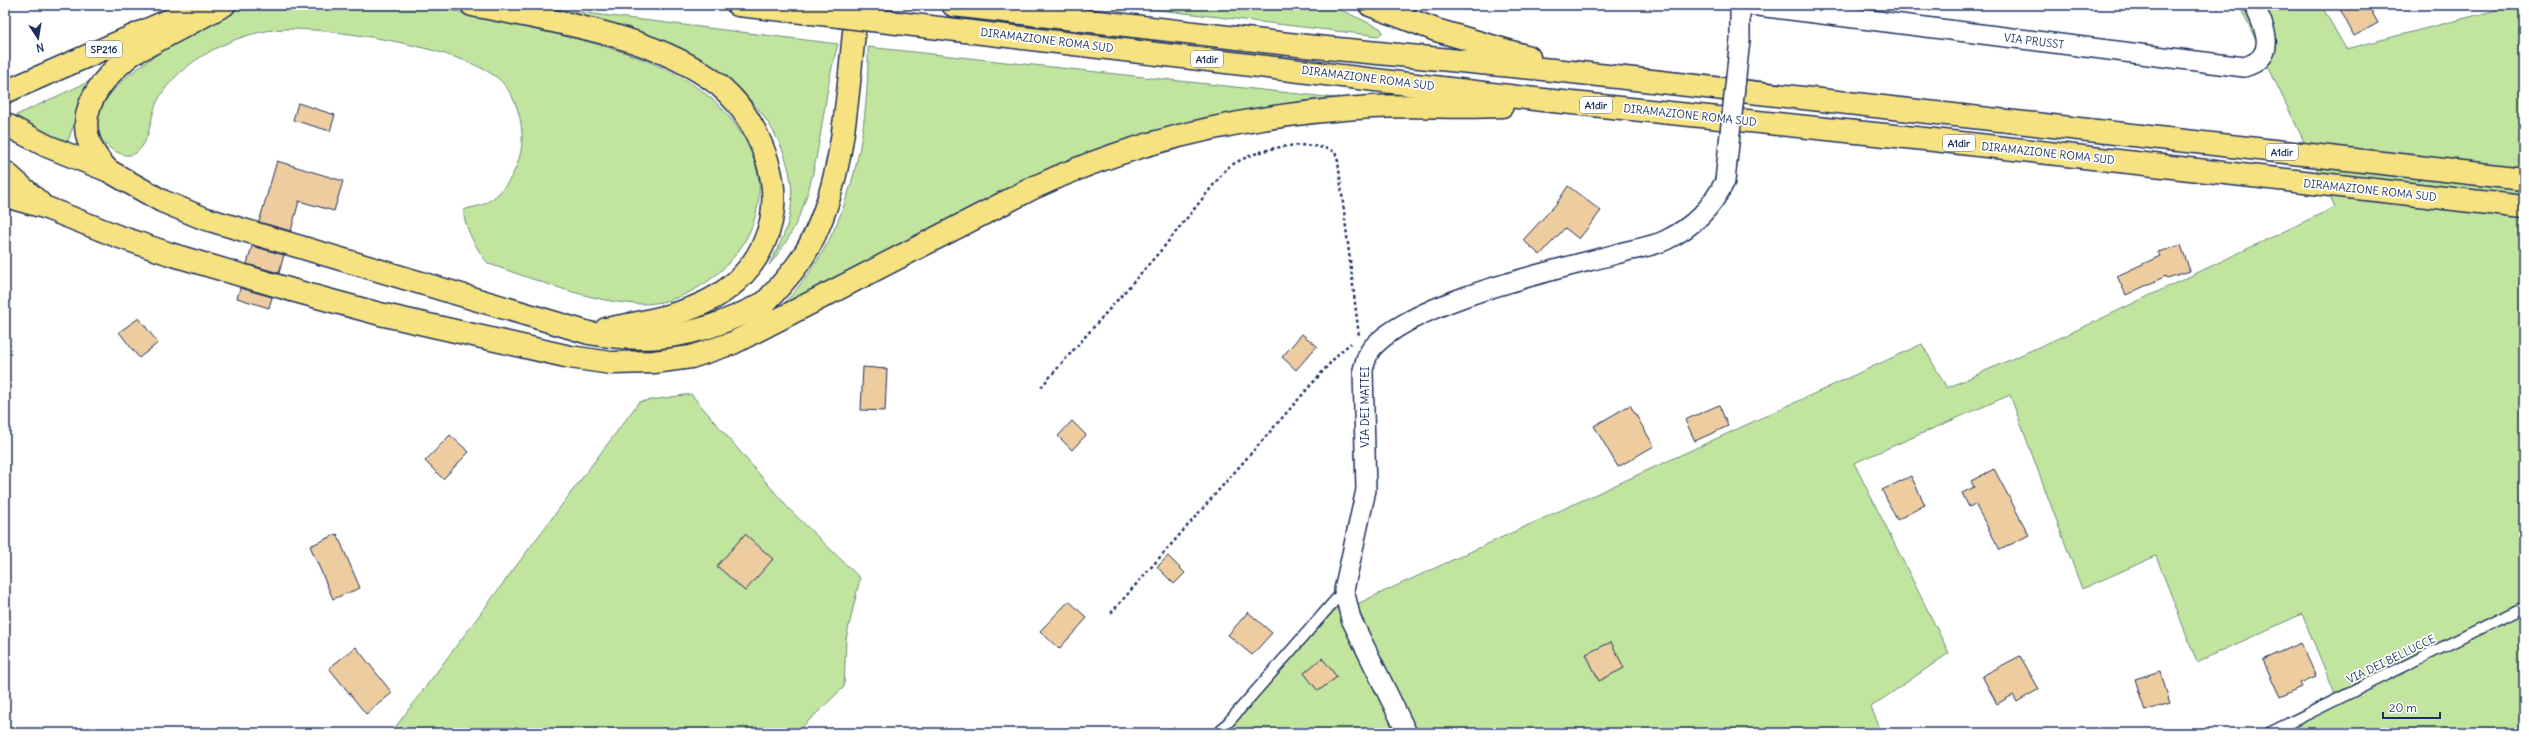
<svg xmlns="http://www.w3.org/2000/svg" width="2529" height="738" font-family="Delius,sans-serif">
<rect width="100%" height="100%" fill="#fff"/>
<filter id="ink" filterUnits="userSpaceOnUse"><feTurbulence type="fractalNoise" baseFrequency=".025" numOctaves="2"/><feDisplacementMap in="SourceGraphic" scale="8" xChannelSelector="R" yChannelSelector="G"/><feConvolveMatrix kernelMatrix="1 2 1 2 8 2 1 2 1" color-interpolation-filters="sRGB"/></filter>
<g filter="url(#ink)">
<g fill="#c1e59f" stroke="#6e8a7e">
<path d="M244,5C303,5 364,1 422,5C447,7 474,17 499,22C571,38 654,50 712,99C735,119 757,152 759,183C763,241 712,294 656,303C610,310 534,279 489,264C479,254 462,224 464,210C470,207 478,207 484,204C506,193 521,165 522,141C523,121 516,97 502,82C468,48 334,28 285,29C240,30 177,61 157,102C150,117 150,143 136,153C126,159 112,151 105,144C101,140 100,135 98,129C89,80 208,26 244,5Z"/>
<path d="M1117,5H1330L1380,28L1383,32L1378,36Z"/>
<path d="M2239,5H2321L2346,49L2516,5H2524V733H2269L2337,699L2302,614L2197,662L2156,556L2082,589L2010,395L1854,463L1949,653L1871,707L1882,733H1218L1334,604L1346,609L1922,344L1947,388L2090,324L2335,207Z"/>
<path d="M529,6L838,44C816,119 824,202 769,265C775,253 782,241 786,229C806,171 770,112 727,78Z"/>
<path d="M868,47L1336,98L1339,100L1185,127L787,304L786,301C850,234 869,137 868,47Z"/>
<path d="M103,75L76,118L68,141H58L8,119Z"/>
<path d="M691,394L789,509L860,578L846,639L844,687L796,733H391L639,402Z"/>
</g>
<g fill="#edcc9f" stroke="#1b2f5e">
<path d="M2338,5H2368L2378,23L2354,36Z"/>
<path d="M298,103L335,115L330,131L293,120Z"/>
<path d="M277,161L343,181L334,211L299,201L291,231L259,222Z"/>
<path d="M1568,186L1601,211L1579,239L1565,228L1540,255L1523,240L1557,203Z"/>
<path d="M2181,245L2190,271L2167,278L2166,276L2126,295L2117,276L2160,256L2158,252Z"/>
<path d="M252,246L284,255L279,273L247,264Z"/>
<path d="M240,288L272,297L269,308L237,298Z"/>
<path d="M139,318L158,343L139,358L119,332Z"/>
<path d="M1302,334L1317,346L1296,370L1282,357Z"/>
<path d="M863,367L887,369L885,411L861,410Z"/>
<path d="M1630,405L1654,446L1618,467L1594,426Z"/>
<path d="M1719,405L1728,426L1695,441L1685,420Z"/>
<path d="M1072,421L1086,435L1072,450L1058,436Z"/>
<path d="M450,435L469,452L443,479L425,461Z"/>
<path d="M1994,469L2029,535L2000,550L1975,504L1969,507L1962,493L1974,487L1971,481Z"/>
<path d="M1911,476L1925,505L1897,520L1882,490Z"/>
<path d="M337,534L360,588L333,599L310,546Z"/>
<path d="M745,534L773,559L745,591L717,566Z"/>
<path d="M1168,556L1185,573L1174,584L1157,567Z"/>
<path d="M1069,601L1087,618L1059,649L1040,631Z"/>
<path d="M1248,612L1272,633L1252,655L1228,635Z"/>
<path d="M1611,642L1624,668L1599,681L1586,654Z"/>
<path d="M2301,643L2316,676L2300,683L2302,687L2280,697L2263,660Z"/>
<path d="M356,647L392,693L366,714L329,668Z"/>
<path d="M2020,656L2039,689L2017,702L2013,695L1997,704L1982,676Z"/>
<path d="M1322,658L1337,677L1318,691L1304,673Z"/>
<path d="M2160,671L2170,703L2145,711L2135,679Z"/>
</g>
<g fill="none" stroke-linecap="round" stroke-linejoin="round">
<defs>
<g id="service">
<path d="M1219,733L1344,590"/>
<path d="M2269,733L2524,607"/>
</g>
<g id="minor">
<path d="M1740,5V39"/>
<path d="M1750,5L2244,67C2279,57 2265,28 2254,5"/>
<path d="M1407,733L1351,619L1344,590L1366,490L1363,370C1365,362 1367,354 1372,348C1415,300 1553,271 1616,254C1632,249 1652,247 1666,240C1693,227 1712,208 1725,181"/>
</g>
<path id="primary" d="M5,92L204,5"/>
<g id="motorway">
<path d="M472,5C547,20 643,33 708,77C738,97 756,127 767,160C786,218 761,274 706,302C675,317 639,323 606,329"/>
<path d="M738,5L839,16"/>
<path d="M953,5L1306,46L1563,71L2524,179"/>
<path d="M1370,5L1436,30L1529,57"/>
<path d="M872,20L1543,100L1934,140L2524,207"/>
<path d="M5,124L47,146L109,171L162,201L203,218L589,333C655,345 703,335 762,304"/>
<path d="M108,170C65,127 92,86 132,54L224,5"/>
<path d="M5,172L39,202"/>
<path d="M5,196L44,207L117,236L170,254L295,291L380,314L570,357L611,363L654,362L691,357L733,343L1033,188C1139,138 1255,114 1372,107C1415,105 1458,108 1502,106"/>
<path d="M754,316C770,295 790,278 804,255C847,184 847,86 857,5"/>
</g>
</defs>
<use href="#service" stroke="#1b2f5e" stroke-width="13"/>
<use href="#minor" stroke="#1b2f5e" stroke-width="22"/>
<use href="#primary" stroke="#1b2f5e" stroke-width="25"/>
<use href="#motorway" stroke="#1b2f5e" stroke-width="25"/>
<g stroke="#1b2f5e" stroke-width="2.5" stroke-dasharray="3 3" stroke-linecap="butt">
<path d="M1041,387L1163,248L1227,168C1255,149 1303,137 1335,152L1338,161L1359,336"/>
<path d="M1111,613L1339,353L1351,343"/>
</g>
<use href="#service" stroke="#fff" stroke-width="10"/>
<use href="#minor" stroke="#fff" stroke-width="19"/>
<use href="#primary" stroke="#f7e281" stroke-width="22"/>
<use href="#motorway" stroke="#f7e281" stroke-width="22"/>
<defs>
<path id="minor-bridge" d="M1725,181L1740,39"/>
<path id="motorway-bridge" d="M839,16L872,20"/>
</defs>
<use href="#minor-bridge" stroke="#1b2f5e" stroke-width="22" stroke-linecap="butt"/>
<use href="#motorway-bridge" stroke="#1b2f5e" stroke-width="25" stroke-linecap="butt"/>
<use href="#minor-bridge" stroke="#fff" stroke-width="19"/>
<use href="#motorway-bridge" stroke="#f7e281" stroke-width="22"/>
</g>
</g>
<g text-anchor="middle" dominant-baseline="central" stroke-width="3.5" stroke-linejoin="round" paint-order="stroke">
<g fill="#fff" stroke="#5f6d8e" stroke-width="1">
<rect x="86" y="41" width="36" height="16" rx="3"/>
<rect x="1191" y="51" width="32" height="16" rx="3"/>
<rect x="1580" y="97" width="32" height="16" rx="3"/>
<rect x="1943" y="135" width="32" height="16" rx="3"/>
<rect x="2266" y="144" width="32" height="16" rx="3"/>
</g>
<g font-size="10" font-weight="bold" fill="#1b2f5e">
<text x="104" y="49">SP216</text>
<text x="1207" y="59">A1dir</text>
<text x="1596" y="105">A1dir</text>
<text x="1959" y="143">A1dir</text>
<text x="2282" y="152">A1dir</text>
</g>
<g font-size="11" fill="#1b2f5e" stroke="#fff">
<text transform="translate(1047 40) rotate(7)">DIRAMAZIONE ROMA SUD</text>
<text transform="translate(2034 41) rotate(7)">VIA PRUSST</text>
<text transform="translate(1368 78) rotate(7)">DIRAMAZIONE ROMA SUD</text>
<text transform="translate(1690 115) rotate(6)">DIRAMAZIONE ROMA SUD</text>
<text transform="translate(2048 153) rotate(6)">DIRAMAZIONE ROMA SUD</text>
<text transform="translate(2370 190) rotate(6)">DIRAMAZIONE ROMA SUD</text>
<text transform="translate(1365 407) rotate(-90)">VIA DEI MATTEI</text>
<text transform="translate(2391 659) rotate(-26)">VIA DEI BELLUCCE</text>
</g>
</g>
<rect width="2529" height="738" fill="none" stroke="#fff" stroke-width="20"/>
<rect x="10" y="10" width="2509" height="718" fill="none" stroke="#1b2f5e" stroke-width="1.5" filter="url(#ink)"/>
<g transform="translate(38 38) rotate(168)" stroke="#ffffff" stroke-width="3" paint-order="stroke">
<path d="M0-3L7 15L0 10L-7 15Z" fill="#1b2f5e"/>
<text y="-6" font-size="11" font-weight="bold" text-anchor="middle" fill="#1b2f5e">N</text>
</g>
<path d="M2383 712v6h57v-6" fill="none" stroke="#1b2f5e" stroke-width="2"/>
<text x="2389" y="712" font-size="12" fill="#1b2f5e" stroke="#ffffff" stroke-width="3" paint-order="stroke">20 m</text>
</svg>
